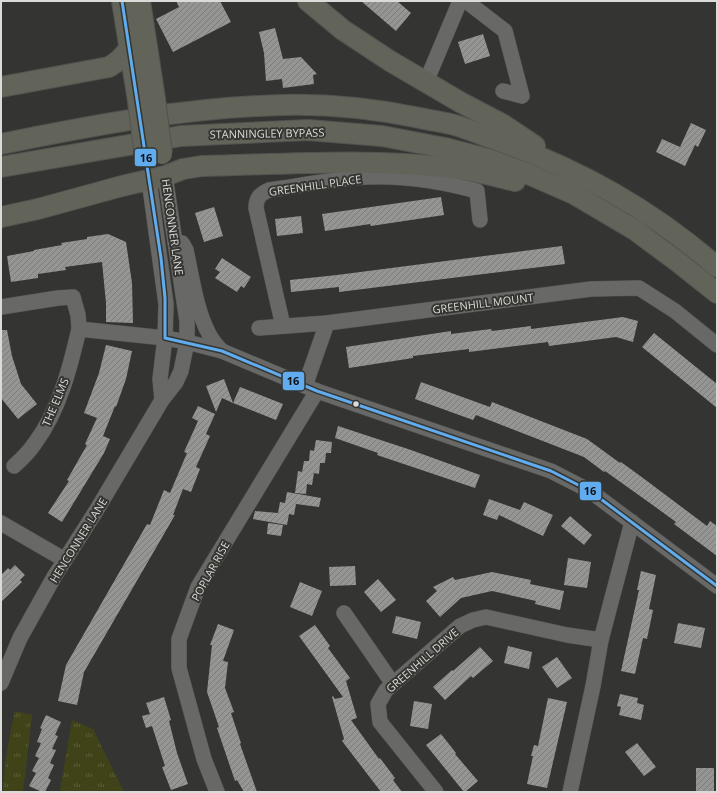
<svg xmlns="http://www.w3.org/2000/svg" width="718" height="793" font-family="'Open Sans',sans-serif">
<defs>
<pattern id="grass-tufts" width="24" height="20" patternUnits="userSpaceOnUse"><rect width="24" height="20" fill="#404318"/><path d="M3 7l-1-3M5 7V3M7 7l1-3M15 17l-1-3M17 17v-4M19 17l1-3" fill="none" stroke="#5b5e39"/></pattern>
<pattern id="building-hatch" width="6" height="6" patternUnits="userSpaceOnUse"><rect width="6" height="6" fill="#959593"/><path d="M-1 1l2-2M0 6l6-6M5 7l2-2" fill="none" stroke="#7c7c7a"/></pattern>
</defs>
<rect width="100%" height="100%" fill="#343532"/>
<g fill="url(#grass-tufts)">
<path d="M15,711L32,715L23,792H3C4,764 9,738 15,711Z"/>
<path d="M72,720L93,729L124,792H60L61,784Z"/>
</g>
<g fill="url(#building-hatch)">
<path d="M176,1H220L231,22L173,52L156,19L179,7Z"/>
<path d="M361,1H397L411,13L396,31Z"/>
<path d="M275,28L283,59L301,57L317,74L313,75L314,84L283,88L282,79L266,81L264,53L259,32Z"/>
<path d="M483,34L490,56L465,64L458,42Z"/>
<path d="M691,123L706,130L698,147L695,145L685,166L656,152L662,139L680,147Z"/>
<path d="M441,197L444,215L371,226L370,224L325,231L322,214Z"/>
<path d="M214,207L223,236L204,242L195,213Z"/>
<path d="M301,216L303,233L277,236L275,219Z"/>
<path d="M108,234L126,242L132,283L133,323L106,322V303L102,262L65,267L66,270L38,274V278L11,282L7,256L34,251V250L62,245L61,243L87,239V237Z"/>
<path d="M562,246L565,264L339,292V287L291,292L290,280L337,275Z"/>
<path d="M222,258L251,277L244,288L241,286L237,292L215,278L220,272L215,269Z"/>
<path d="M623,317L638,321L633,342L616,337L549,346L548,342L469,352V349L413,356V358L349,368L346,347L451,331V334L491,329L492,331L531,326V329Z"/>
<path d="M1,330H7L12,356L21,384L37,404L18,419L1,398Z"/>
<path d="M654,333L717,384V408L642,347Z"/>
<path d="M106,345L132,351L126,379L116,407L115,406L103,436L110,439L104,453L62,522L48,513L69,481L67,480L87,445L85,444L97,418L84,413L99,373Z"/>
<path d="M224,379L233,403L222,398L216,412L206,386Z"/>
<path d="M421,382L490,407L492,402L587,439L620,463L621,462L643,478L707,526L710,521L717,526V556L674,524L676,522L654,506L605,471L604,472L584,457L476,415L473,420L415,399Z"/>
<path d="M240,387L283,404L276,420L233,403Z"/>
<path d="M198,406L215,414L206,434L210,436L196,467L200,469L191,492L183,489L173,515H175L84,672L77,705L58,701L66,665L147,524L150,525L164,490L170,493L187,453L184,452L198,421L192,418Z"/>
<path d="M338,426L411,450L480,475L475,488L377,455L378,453L335,438Z"/>
<path d="M316,440L332,442L331,453H326L325,463H320L319,474L314,473L312,485L307,484L306,494L295,493L298,471L302,472L304,461H309L310,450L314,451Z"/>
<path d="M287,492L321,498L319,507L296,504L294,515L289,514L287,525L253,519L255,511L278,513L280,502L285,503Z"/>
<path d="M489,499L520,510L524,502L553,515L543,536L499,515L497,520L483,515Z"/>
<path d="M570,516L592,535L584,545L561,526Z"/>
<path d="M268,523L283,525L281,536L267,534Z"/>
<path d="M568,558L591,562L587,588L564,585Z"/>
<path d="M15,565L25,575L20,580L22,582L1,602V575L8,568L10,570Z"/>
<path d="M355,566L356,585L330,586L329,567Z"/>
<path d="M641,571L656,575L649,609L653,610L647,639L643,638L635,674L621,671L639,590H637Z"/>
<path d="M492,572L531,580L530,584L564,591L560,610L535,604L536,601L492,591L461,598L440,617L426,601L437,591L433,587L453,577L455,580Z"/>
<path d="M378,579L396,600L381,612L364,592Z"/>
<path d="M300,582L322,591L312,616L290,607Z"/>
<path d="M396,616L421,622L417,639L392,633Z"/>
<path d="M678,623L705,628L701,648L674,643Z"/>
<path d="M218,624L234,630L223,661L228,662L225,688L234,712L231,713L241,743L240,744L257,792H244L237,780L235,781L217,728L219,727L207,692L212,645H210Z"/>
<path d="M315,625L330,646L328,648L350,678L346,681L357,718L351,720L379,759L380,758L395,778L393,780L402,792H381L342,741L344,739L332,697L333,696L335,699L343,697L299,636Z"/>
<path d="M508,646L532,652L529,669L504,663Z"/>
<path d="M480,647L493,661L473,678L471,676L445,700L433,687L452,670L453,671Z"/>
<path d="M557,657L572,678L557,688L542,667Z"/>
<path d="M620,694L638,698L637,703L644,705L641,720L619,715L621,707L617,706Z"/>
<path d="M164,697L171,720L169,721L177,753L188,784L171,790L162,767L165,766L152,726L146,728L142,716L150,714L146,703Z"/>
<path d="M548,698L567,702L547,788L527,784L533,756H531L534,745L538,746Z"/>
<path d="M414,701L432,704L428,729L410,726Z"/>
<path d="M46,715L61,722L55,735L58,736L52,749L56,750L50,763L54,765L48,778L51,780L45,792H42L29,786L36,773L32,771L39,758L35,756L41,743L37,742L42,729L40,728Z"/>
<path d="M441,734L456,753L455,754L478,781L465,792H464L426,745Z"/>
<path d="M637,743L656,767L644,776L625,752Z"/>
<rect x="696" y="768" width="18" height="24"/>
</g>
<g fill="none" stroke-linecap="round" stroke-linejoin="round">
<defs>
<g id="minor">
<path d="M466,1L505,31L522,96L503,91"/>
<path d="M426,82L460,1"/>
<path d="M149,180L166,304L165,338L160,379L162,400"/>
<path d="M182,243L186,250C192,277 196,310 209,334C212,340 217,346 222,351"/>
<path d="M1,307L58,298L73,297L78,315L79,329L165,338L187,342L222,351L317,391L551,471L590,491L717,586"/>
<path d="M283,326L256,208C256,198 260,194 269,190C297,186 324,181 352,178C393,174 437,180 477,191L480,220"/>
<path d="M259,328L327,323L591,289L639,288L675,311L717,345"/>
<path d="M305,386L327,323"/>
<path d="M14,466C22,459 29,452 35,443C59,411 70,368 79,329"/>
<path d="M1,523L65,560"/>
<path d="M344,613L393,684"/>
<path d="M1,683L20,638L54,577L96,511L162,400L176,382L181,371L187,342V321L165,176"/>
<path d="M217,792L204,759L179,668V639L198,587L317,391"/>
<path d="M436,792L380,722L378,704L386,690L460,626L473,620L486,617L567,635L601,640"/>
<path d="M570,792L593,686L601,640L632,522"/>
</g>
<g id="major">
<path d="M122,1L138,101"/>
<path d="M140,1L155,99"/>
<path d="M308,1L343,30L390,61L460,102L502,124L535,146"/>
<path d="M1,87L109,67C118,62 124,56 130,47"/>
<path d="M1,144C94,125 189,107 284,105C330,104 376,109 420,118C433,121 446,122 458,126C471,130 484,136 497,140C581,171 649,208 717,267"/>
<path d="M1,167L181,136L308,130L382,136L445,148L491,160L526,173L574,194L635,230L678,262L717,293"/>
<path d="M1,217L38,209L122,186L165,176L183,169L202,166C285,164 370,158 452,168C473,170 495,176 515,181"/>
</g>
</defs>
<use href="#minor" stroke="#525250" stroke-width="16"/>
<use href="#major" stroke="#525250" stroke-width="22"/>
<use href="#minor" stroke="#686867" stroke-width="15"/>
<use href="#major" stroke="#626359" stroke-width="20"/>
<defs>
<g id="major-bridge">
<path d="M155,99L162,154"/>
<path d="M138,101L145,157"/>
</g>
</defs>
<use href="#major-bridge" stroke="#525250" stroke-width="22" stroke-linecap="butt"/>
<use href="#major-bridge" stroke="#626359" stroke-width="20"/>
<defs>
<path id="bus-1" d="M122,1L161,258L165,298V338L222,351L317,391L551,471L590,491L717,586"/>
</defs>
<use href="#bus-1" stroke="#353631" stroke-width="6"/>
<use href="#bus-1" stroke="#60acee" stroke-width="3"/>
</g>
<circle fill="#dbdcd9" stroke="#353631" stroke-width="1.5" cx="356" cy="404" r="3.5"/>
<g text-anchor="middle" dominant-baseline="central" stroke-width="4" stroke-linejoin="round" paint-order="stroke">
<g font-size="11" fill="#dbdcd9" stroke="#353631">
<text transform="translate(267 133) rotate(-1)">STANNINGLEY BYPASS</text>
<text transform="translate(315 185) rotate(-8)">GREENHILL PLACE</text>
<text transform="translate(173 227) rotate(82)">HENCONNER LANE</text>
<text transform="translate(483 303) rotate(-7)">GREENHILL MOUNT</text>
<text transform="translate(55 402) rotate(-67)">THE ELMS</text>
<text transform="translate(78 540) rotate(-58)">HENCONNER LANE</text>
<text transform="translate(210 571) rotate(-61)">POPLAR RISE</text>
<text transform="translate(422 660) rotate(-41)">GREENHILL DRIVE</text>
</g>
</g>
<g stroke="#353631" stroke-width="1.5">
<rect x="134" y="148" width="23" height="19" rx="4" fill="#60acee"/>
<rect x="282" y="371" width="23" height="20" rx="4" fill="#60acee"/>
<rect x="579" y="481" width="23" height="20" rx="4" fill="#60acee"/>
</g>
<g font-size="11" text-anchor="middle" font-weight="bold" fill="#111">
<text x="146" y="162">16</text>
<text x="293" y="385">16</text>
<text x="590" y="495">16</text>
</g>
<rect width="718" height="793" fill="none" stroke="#dbdcd9" stroke-width="4"/>
</svg>
